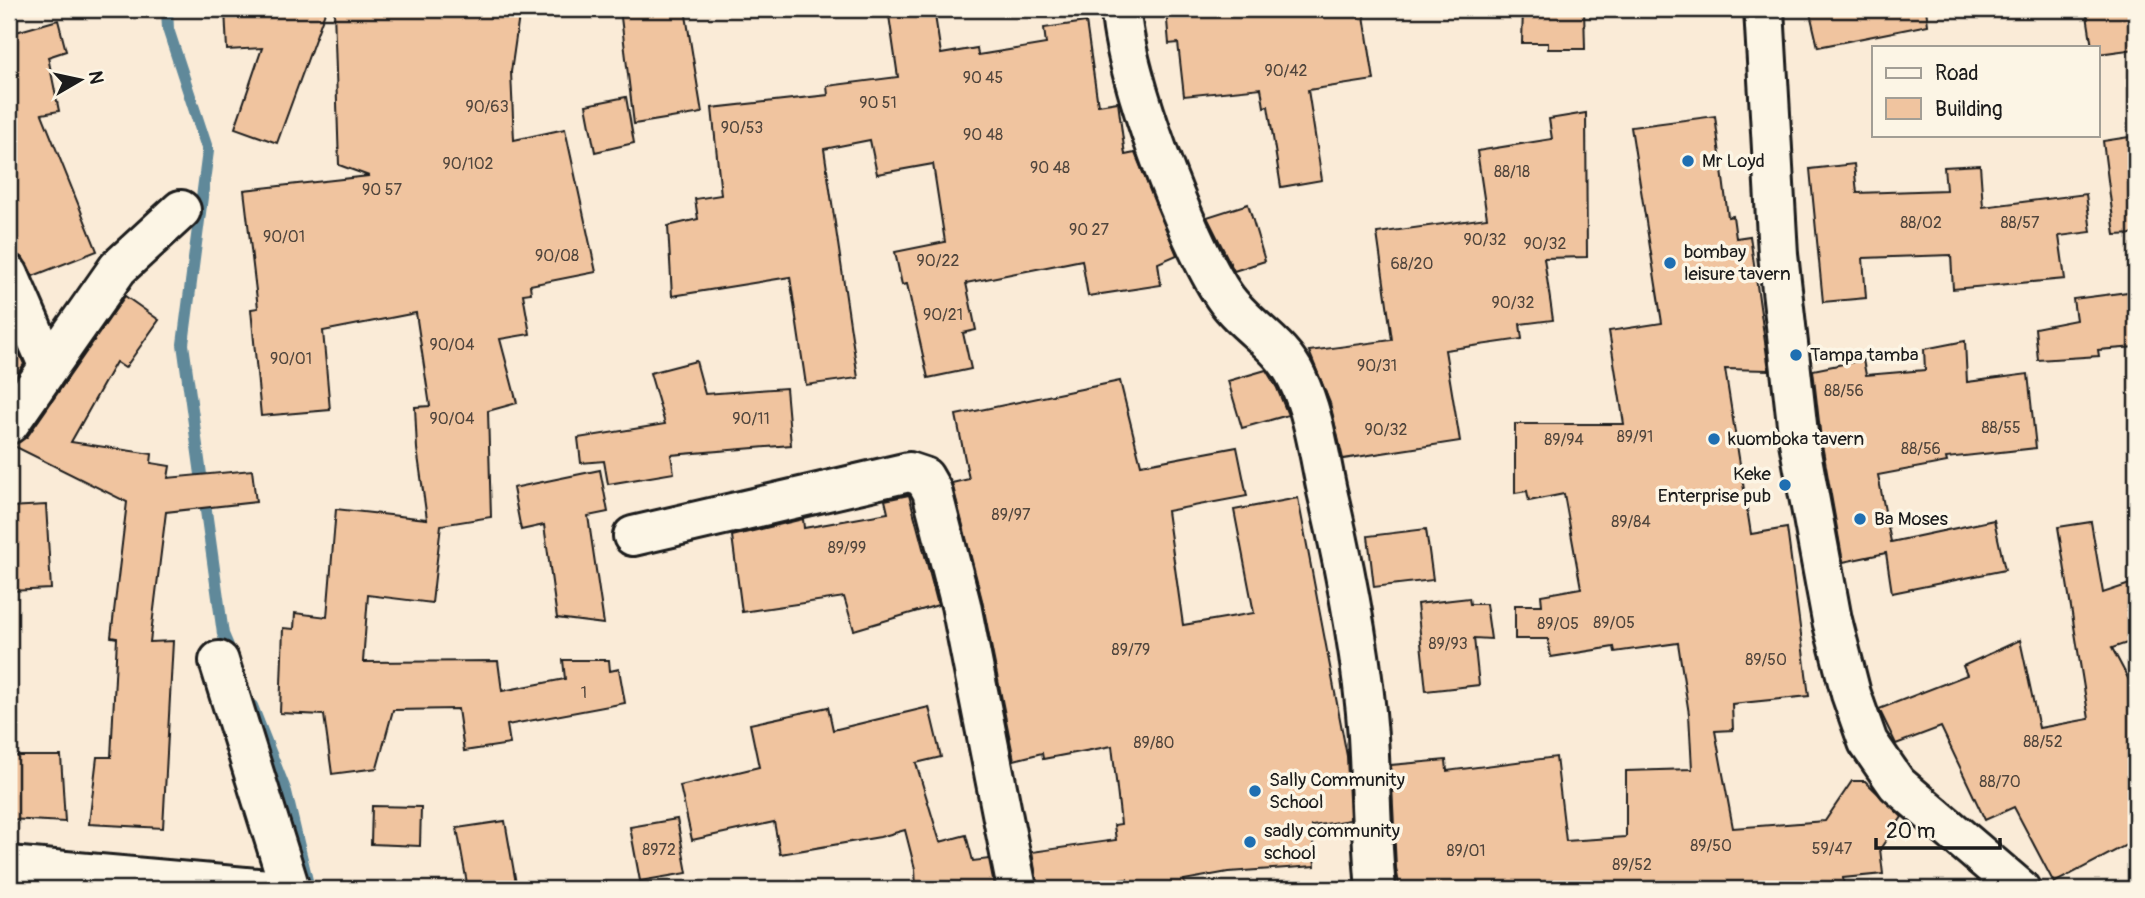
<svg xmlns="http://www.w3.org/2000/svg" width="2145" height="898" font-family="Pangolin,sans-serif">
<rect width="100%" height="100%" fill="#faebd7"/>
<filter id="ink" filterUnits="userSpaceOnUse"><feTurbulence type="fractalNoise" baseFrequency=".0143" numOctaves="2"/><feDisplacementMap in="SourceGraphic" scale="14" xChannelSelector="R" yChannelSelector="G"/><feConvolveMatrix kernelMatrix="1 2 1 2 8 2 1 2 1" color-interpolation-filters="sRGB"/></filter>
<g filter="url(#ink)">
<g fill="none" stroke-linecap="round" stroke-linejoin="round">
<g stroke="#60899a" stroke-width="12">
<path d="M167,9L168,29L208,151L183,344L223,634L234,660"/>
<path d="M252,706L286,792L309,889"/>
</g>
</g>
<g fill="#f0c49f" stroke="#1c1c1c" stroke-width="2">
<path d="M225,9H326L277,143L235,128L262,48L227,50Z"/>
<path d="M334,9H520L511,72L514,140L565,129L596,272L530,285L531,293L523,294L530,334L500,339L517,403L488,411L491,517L441,525L432,603L368,595L363,662L498,661L502,691L565,679L563,660H609L610,671L619,669L625,703L507,725L510,744L464,751L458,709L393,710L377,768L332,774L324,715L280,713L283,628L294,629L295,613L327,617L336,509L427,519L417,449L415,407L430,406L416,313L323,331L330,410L261,416L251,309L258,308L244,190L369,176L339,165Z"/>
<path d="M620,9H685L702,113L634,124Z"/>
<path d="M888,9H934L941,54L977,48L978,55L1046,44L1044,28L1086,22L1098,105L1118,102L1125,155L1135,153L1177,255L1158,263L1161,285L1088,296L1082,260L966,283L976,330L963,333L971,369L928,378L907,284L902,285L895,252L945,242L933,164L877,174L870,140L824,149L858,378L806,385L790,277L672,296L668,226L698,219L695,199L721,195L712,108L828,95L827,86L898,77Z"/>
<path d="M1166,9H1363L1374,80L1308,90L1322,180L1281,187L1268,106L1264,107L1261,88L1184,96L1178,43L1169,44Z"/>
<path d="M1523,9H1584L1585,49H1548V43H1522Z"/>
<path d="M1833,9H1926L1928,25L1818,47L1810,13Z"/>
<path d="M2086,9H2134L2136,49L2098,54V47H2092Z"/>
<path d="M58,20L66,51L48,57L59,111L42,114L97,251L33,276L23,258L9,250V34Z"/>
<path d="M626,97L634,143L595,152L586,105Z"/>
<path d="M1586,113L1587,257L1544,258L1553,320L1520,324L1522,339L1445,350L1460,441L1343,459L1330,403L1309,351L1392,340L1377,233L1487,218L1477,151L1552,139L1549,119Z"/>
<path d="M1715,116L1728,217L1733,216L1736,238L1750,236L1769,370L1725,369L1751,534L1787,528L1809,696L1732,704L1733,730L1715,731L1733,828L1825,821L1852,781H1865L1902,817L1880,849L1883,874L1843,878L1844,889H1400L1396,868L1391,765L1446,760L1447,771L1556,757L1566,841L1626,837V771L1692,769L1689,714L1678,643L1615,652L1614,647L1551,657L1548,639H1515V605H1542L1541,595L1581,588L1564,494L1529,501L1527,491L1515,493V424H1624L1609,331L1662,323L1631,127Z"/>
<path d="M2136,136V234L2115,235L2103,141Z"/>
<path d="M1854,164L1857,193L1946,190L1944,167L1980,165L1983,207L2086,194L2091,232L2059,236L2065,279L1953,289L1951,255L1863,258L1866,298L1823,302L1810,169Z"/>
<path d="M1248,204L1265,261L1234,271L1207,217Z"/>
<path d="M2136,291V347L2098,350L2099,356L2038,360L2035,328L2076,320L2073,299Z"/>
<path d="M125,296L159,320L125,368L116,362L71,442L152,454L151,463L170,466L168,478L252,470L256,502L166,512L150,642L173,641L163,828L89,824L97,757H111L117,638L111,637L127,502L12,445L27,437Z"/>
<path d="M1965,341L1967,382L2028,374L2036,448L1946,458L1947,462L1878,475L1891,542L1994,520L2005,570L1892,593L1886,553L1843,562L1821,439L1813,370L1863,360L1866,375L1925,370L1924,349Z"/>
<path d="M9,347L19,353L24,364L9,386Z"/>
<path d="M696,361L705,394L786,388L791,445L671,455L674,473L608,484L604,461L581,463L578,438L665,424L650,373Z"/>
<path d="M1266,370L1277,388L1288,415L1242,428L1228,381Z"/>
<path d="M1120,381L1141,465L1237,447L1247,496L1167,511L1183,625L1254,613L1234,510L1298,498L1347,756L1350,820L1312,826L1315,866L1228,872L1184,880L1185,886L1155,889H1128L1127,879L1038,889L1032,852L1116,840L1114,825L1121,824L1112,746L1043,759L1042,753L1014,760L982,600L952,483L969,479L956,415Z"/>
<path d="M600,470L608,512L588,516L604,624L557,618L544,525L521,530L513,488Z"/>
<path d="M909,495L938,605L854,630L844,597L742,612L732,536L803,519L804,528L888,513L885,500Z"/>
<path d="M46,505L51,589L9,591V507Z"/>
<path d="M2091,522L2103,593L2136,582V640L2112,648L2136,693V840L2054,883L2014,807L1985,820L1941,727L1896,744L1879,709L1967,675L1963,666L2020,640L2039,728L2089,719L2058,527Z"/>
<path d="M1426,529L1433,580L1374,587L1368,536Z"/>
<path d="M1469,598L1470,604H1486L1491,639L1474,638L1479,685L1426,691L1417,604Z"/>
<path d="M828,707L833,730L929,707L941,757L916,763L940,842L966,835L973,861L989,859L995,889H916L915,869L905,830L880,837L780,854L774,822L692,840L680,786L759,767L750,724Z"/>
<path d="M9,756H61L65,822L9,819Z"/>
<path d="M372,806L421,807L420,846L371,844Z"/>
<path d="M677,819L687,873L640,881L630,827Z"/>
<path d="M505,821L517,889H468L457,828Z"/>
</g>
<g fill="none" stroke-linecap="round" stroke-linejoin="round">
<defs>
<g id="street">
<path d="M1121,9C1123,73 1187,242 1224,296C1245,327 1281,343 1297,378C1314,413 1319,454 1327,491C1346,572 1362,653 1368,736C1371,787 1371,838 1376,889"/>
<path d="M1764,9L1778,254L1799,442L1832,620L1851,694L1868,742L1897,784L2020,889"/>
<path d="M9,275L48,365"/>
<path d="M9,424L118,268L181,210"/>
<path d="M633,536L909,472L924,477L932,491L961,605L1017,889"/>
<path d="M219,661L290,889"/>
<path d="M9,866L269,889"/>
</g>
</defs>
<use href="#street" stroke="#1c1c1c" stroke-width="44"/>
<use href="#street" stroke="#fcf5e5" stroke-width="38"/>
</g>
</g>
<g fill="#1f6fb2" stroke="#fcf5e5" stroke-width="2.5">
<circle cx="1688" cy="161" r="7"/>
<circle cx="1670" cy="263" r="7"/>
<circle cx="1796" cy="355" r="7"/>
<circle cx="1714" cy="439" r="7"/>
<circle cx="1785" cy="485" r="7"/>
<circle cx="1860" cy="519" r="7"/>
<circle cx="1255" cy="791" r="7"/>
<circle cx="1250" cy="842" r="7"/>
</g>
<g text-anchor="middle" dominant-baseline="central" stroke-width="7" stroke-linejoin="round" paint-order="stroke">
<g font-size="16" fill="#51463d">
<text x="1286" y="71">90/42</text>
<text x="983" y="78">90 45</text>
<text x="878" y="103">90 51</text>
<text x="487" y="107">90/63</text>
<text x="742" y="128">90/53</text>
<text x="983" y="135">90 48</text>
<text x="468" y="164">90/102</text>
<text x="1050" y="168">90 48</text>
<text x="1512" y="172">88/18</text>
<text x="382" y="190">90 57</text>
<text x="1921" y="223">88/02</text>
<text x="2020" y="223">88/57</text>
<text x="1089" y="230">90 27</text>
<text x="284" y="237">90/01</text>
<text x="1485" y="240">90/32</text>
<text x="1545" y="244">90/32</text>
<text x="557" y="256">90/08</text>
<text x="938" y="261">90/22</text>
<text x="1412" y="264">68/20</text>
<text x="1513" y="303">90/32</text>
<text x="943" y="315">90/21</text>
<text x="452" y="345">90/04</text>
<text x="291" y="359">90/01</text>
<text x="1377" y="366">90/31</text>
<text x="1844" y="391">88/56</text>
<text x="452" y="419">90/04</text>
<text x="751" y="419">90/11</text>
<text x="2001" y="428">88/55</text>
<text x="1386" y="430">90/32</text>
<text x="1635" y="437">89/91</text>
<text x="1564" y="440">89/94</text>
<text x="1921" y="449">88/56</text>
<text x="1011" y="515">89/97</text>
<text x="1631" y="522">89/84</text>
<text x="847" y="548">89/99</text>
<text x="1614" y="623">89/05</text>
<text x="1558" y="624">89/05</text>
<text x="1448" y="644">89/93</text>
<text x="1131" y="650">89/79</text>
<text x="1766" y="660">89/50</text>
<text x="584" y="693">1</text>
<text x="2043" y="742">88/52</text>
<text x="1154" y="743">89/80</text>
<text x="2000" y="782">88/70</text>
<text x="1711" y="846">89/50</text>
<text x="1832" y="849">59/47</text>
<text x="659" y="850">8972</text>
<text x="1466" y="851">89/01</text>
<text x="1632" y="865">89/52</text>
</g>
<g font-size="19" fill="#1c1c1c" stroke="#fcf5e5" text-anchor="start">
<text x="1702" y="161">Mr Loyd</text>
<text x="1684" y="252">bombay<tspan x="1684" dy="22">leisure tavern</tspan></text>
<text x="1810" y="355">Tampa tamba</text>
<text x="1728" y="439">kuomboka tavern</text>
<text x="1771" y="474" text-anchor="end">Keke<tspan x="1771" dy="22">Enterprise pub</tspan></text>
<text x="1874" y="519">Ba Moses</text>
<text x="1269" y="780">Sally Community<tspan x="1269" dy="22">School</tspan></text>
<text x="1264" y="831">sadly community<tspan x="1264" dy="22">school</tspan></text>
</g>
</g>
<rect width="2145" height="898" fill="none" stroke="#fcf5e5" stroke-width="35"/>
<rect x="18" y="18" width="2110" height="863" fill="none" stroke="#1c1c1c" stroke-width="2.5" filter="url(#ink)"/>
<rect x="1872" y="46" width="228" height="91" fill="#fcf5e5" stroke="#a29e95" stroke-width="2"/>
<rect x="1886" y="68" width="35" height="10" fill="#fcf5e5" stroke="#a29e95" stroke-width="2"/>
<text x="1935" y="80" font-size="21" fill="#1c1c1c">Road</text>
<rect x="1886" y="98" width="35" height="21" fill="#f0c49f" stroke="#a29e95" stroke-width="2"/>
<text x="1935" y="116" font-size="21" fill="#1c1c1c">Building</text>
<g transform="translate(80 80) rotate(81)" stroke="#fcf5e5" stroke-width="5" paint-order="stroke">
<path d="M0-5L12 26L0 18L-12 26Z" fill="#1c1c1c"/>
<text y="-10" font-size="19" font-weight="bold" text-anchor="middle" fill="#1c1c1c">N</text>
</g>
<path d="M1876 838v10h124v-10" fill="none" stroke="#1c1c1c" stroke-width="3.5"/>
<text x="1886" y="838" font-size="21" fill="#1c1c1c" stroke="#fcf5e5" stroke-width="5" paint-order="stroke">20 m</text>
</svg>
